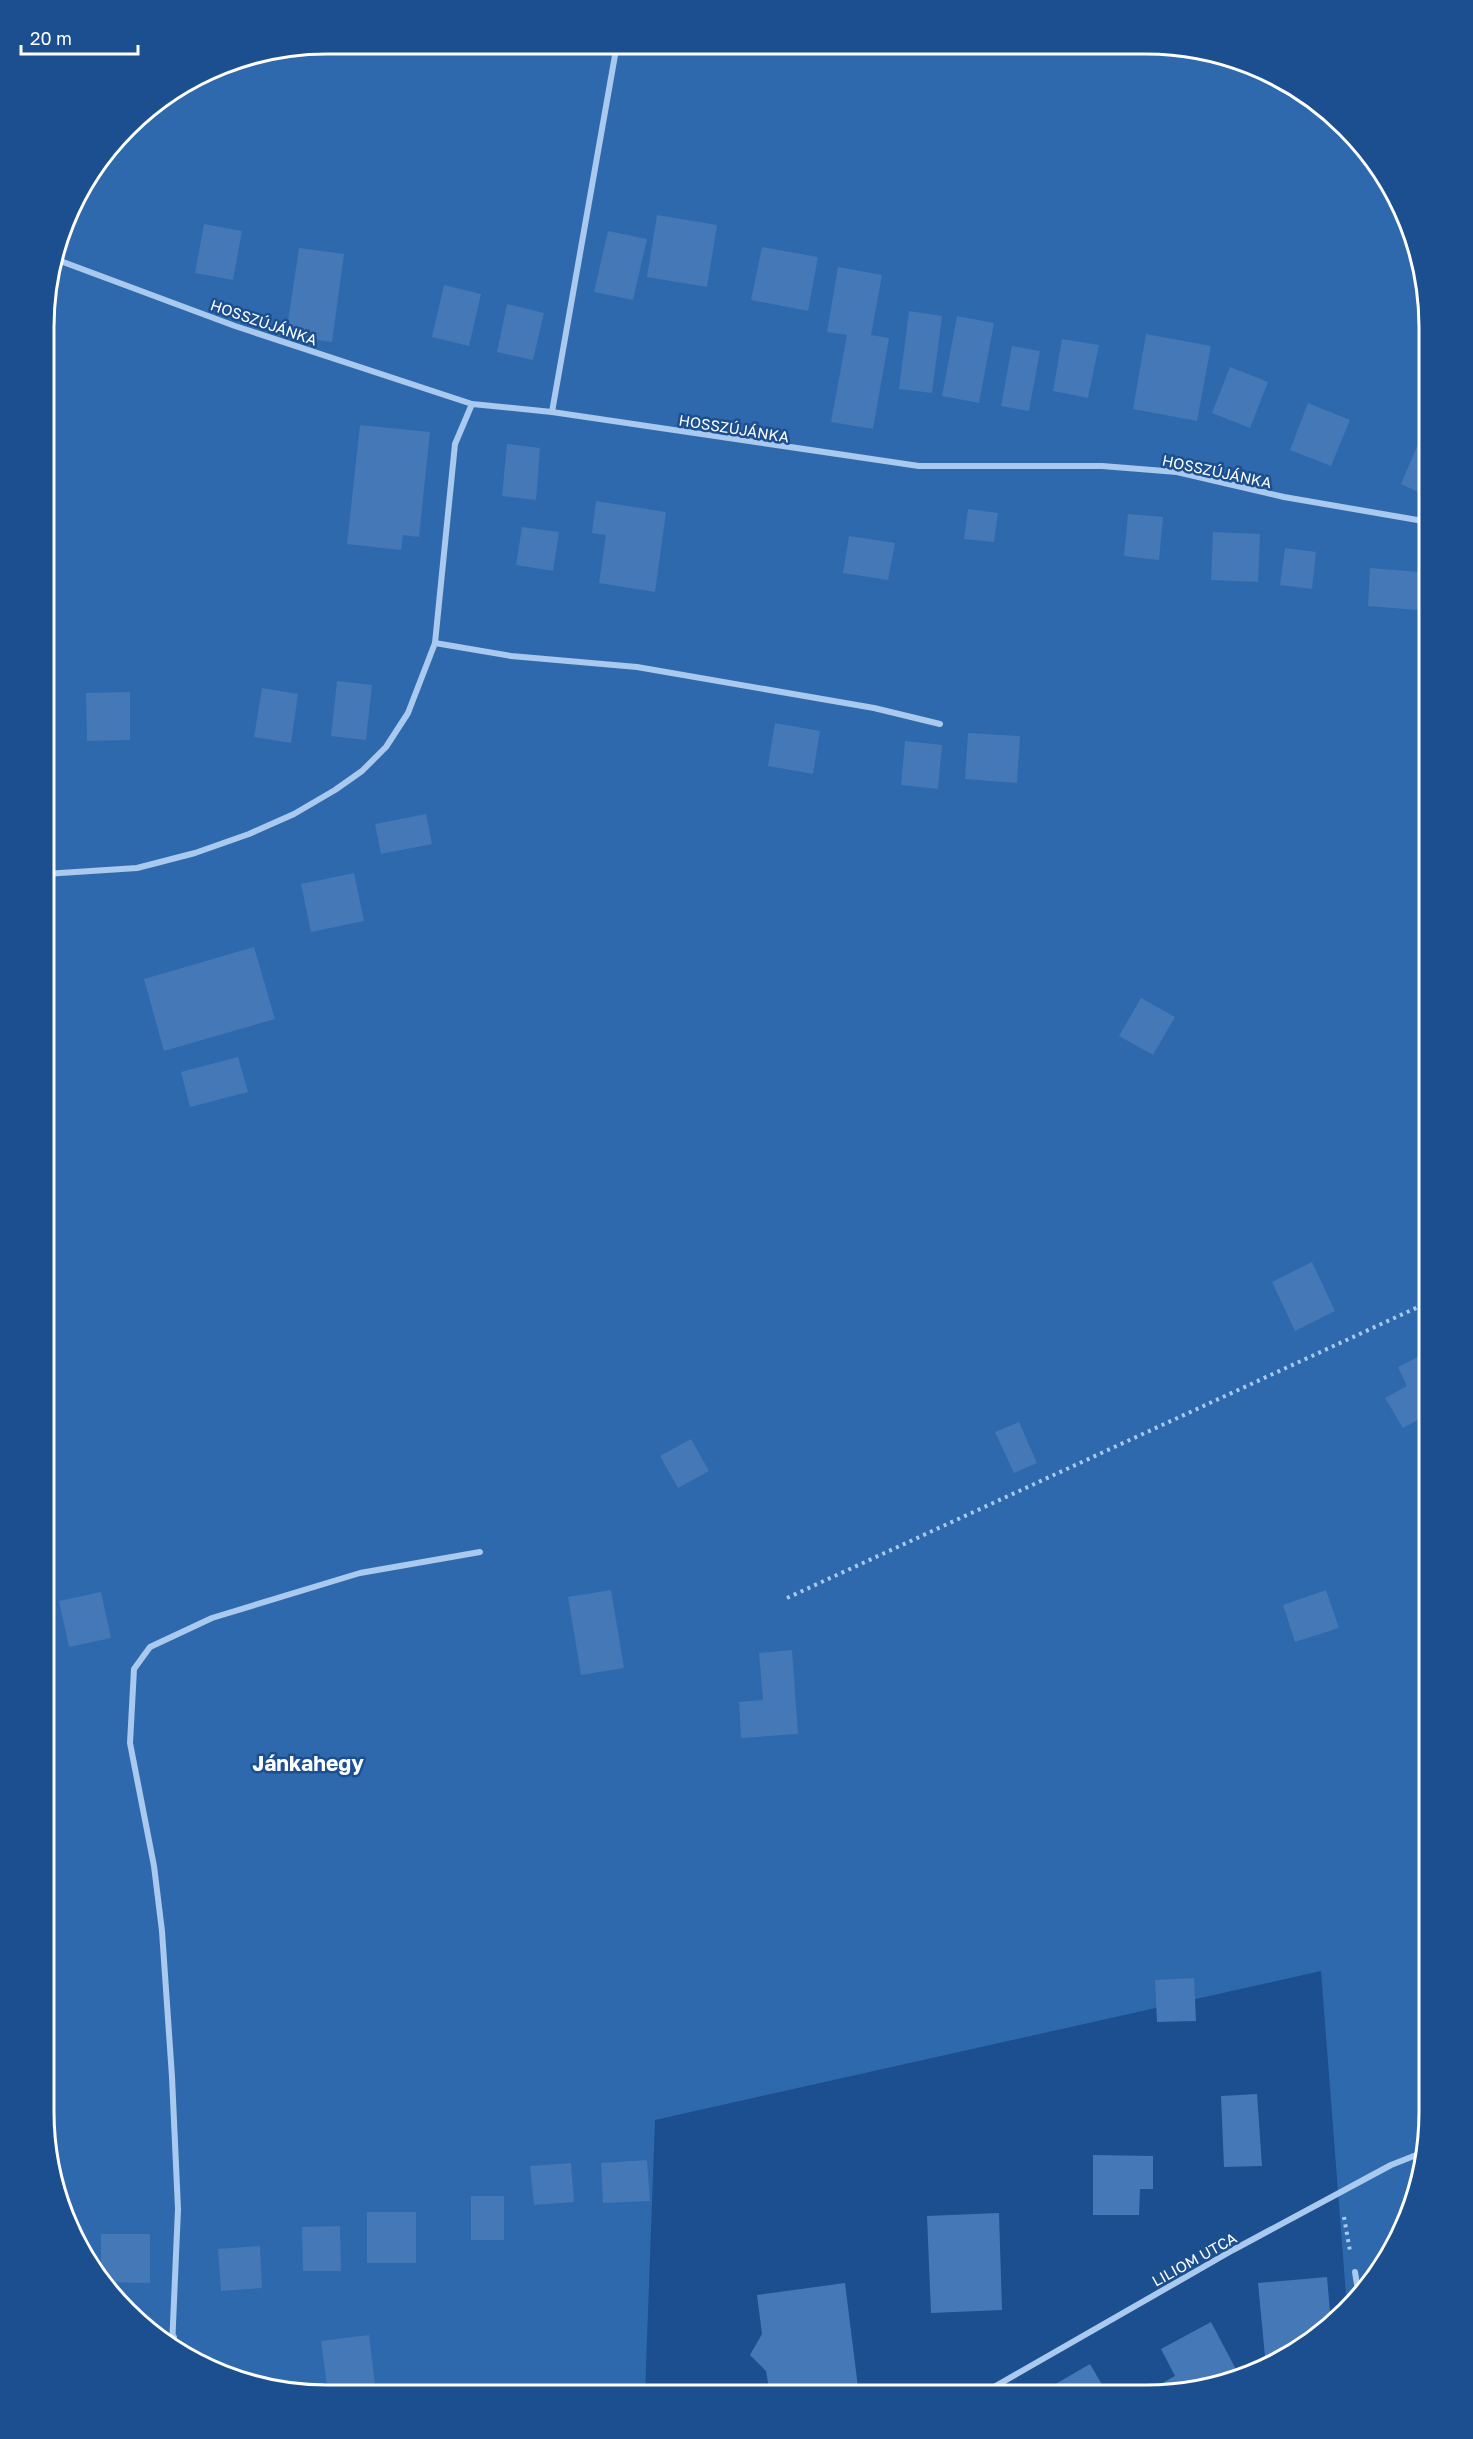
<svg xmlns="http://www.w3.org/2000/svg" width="1473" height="2439" font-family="'Golos Text',sans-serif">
<rect width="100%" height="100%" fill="#1b4f8f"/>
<path fill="#2e69ad" d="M327,44L1183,46L1255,65L1319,102L1371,155L1408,219L1429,327V2131L1408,2220L1371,2284L1347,2308L1321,1971L655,2120L645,2394L290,2393L219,2374L155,2337L102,2285L65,2220L44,2112L46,290L73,201L140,114L219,65Z"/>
<g fill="#4478b7">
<path d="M657,215L717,225L707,287L647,277Z"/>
<path d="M204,224L242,231L233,280L195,273Z"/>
<path d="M608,231L647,239L633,300L594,292Z"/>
<path d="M762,247L818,257L808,311L751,300Z"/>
<path d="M299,248L344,254L332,342L286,335Z"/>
<path d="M838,267L882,275L871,335L889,338L873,429L831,422L847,335L827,332Z"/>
<path d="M444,285L481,294L469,346L432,337Z"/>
<path d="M507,304L544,313L533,360L497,352Z"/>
<path d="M909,311L942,316L932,393L899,389Z"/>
<path d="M957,316L994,323L979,403L942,396Z"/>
<path d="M1146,334L1211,346L1197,421L1133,409Z"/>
<path d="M1062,339L1099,345L1088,398L1053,391Z"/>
<path d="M1012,346L1040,351L1029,411L1001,406Z"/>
<path d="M1230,367L1268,382L1250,428L1212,413Z"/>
<path d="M1308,403L1350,420L1331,466L1290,450Z"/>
<path d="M360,425L430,432L419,537L403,535L401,550L347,544Z"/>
<path d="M1424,430L1429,433V497L1401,484Z"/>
<path d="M507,444L540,448L536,500L502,496Z"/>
<path d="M596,501L666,512L655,592L599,583L606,535L592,533Z"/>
<path d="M968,509L998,513L994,542L964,539Z"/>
<path d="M1128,514L1163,517L1159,560L1124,556Z"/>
<path d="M522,527L559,532L553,571L516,565Z"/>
<path d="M1213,532L1260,534L1258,582L1211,580Z"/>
<path d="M849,536L895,543L888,580L843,573Z"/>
<path d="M1285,548L1316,552L1312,589L1280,585Z"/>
<path d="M1370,568L1420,572L1418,610L1368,606Z"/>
<path d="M337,681L372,685L366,740L331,736Z"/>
<path d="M262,688L298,694L291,743L254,737Z"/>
<path d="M130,692V740L87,741L86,693Z"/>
<path d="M775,723L820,731L813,774L768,766Z"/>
<path d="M968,733L1020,736L1017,783L965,779Z"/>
<path d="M905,741L942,745L938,789L901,785Z"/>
<path d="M426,814L432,844L381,854L375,824Z"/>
<path d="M354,873L364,921L311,932L301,884Z"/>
<path d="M254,947L275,1019L164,1051L144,979Z"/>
<path d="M1141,998L1175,1017L1153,1055L1119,1036Z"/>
<path d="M238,1057L248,1092L190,1107L181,1072Z"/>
<path d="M1312,1262L1335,1311L1295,1331L1272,1282Z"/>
<path d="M1424,1354L1429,1363V1414L1403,1428L1385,1398L1407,1386L1398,1367Z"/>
<path d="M1019,1422L1037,1463L1014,1473L995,1432Z"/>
<path d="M691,1439L709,1471L678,1488L660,1456Z"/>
<path d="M611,1590L624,1668L581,1675L568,1597Z"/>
<path d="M1326,1590L1339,1628L1295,1642L1283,1605Z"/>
<path d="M101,1592L111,1638L69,1647L59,1601Z"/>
<path d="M792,1650L798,1734L741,1738L739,1702L763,1700L759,1653Z"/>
<path d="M1194,1978L1196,2021L1157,2022L1155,1980Z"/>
<path d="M1429,2042V2097H1427L1421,2043Z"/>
<path d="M1257,2094L1262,2166L1224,2167L1221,2096Z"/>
<path d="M1093,2155L1153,2156V2189H1140L1139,2215H1093Z"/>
<path d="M647,2160L650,2201L603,2203L601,2163Z"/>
<path d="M571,2163L574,2202L534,2205L530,2166Z"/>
<rect x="471" y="2196" width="33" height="44"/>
<rect x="367" y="2212" width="49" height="51"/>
<path d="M999,2213L1002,2310L931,2313L927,2216Z"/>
<path d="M340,2226L341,2271H303L302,2227Z"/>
<path d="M101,2234H150V2283L101,2282Z"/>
<path d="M260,2246L262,2288L221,2291L218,2249Z"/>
<path d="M1327,2277L1331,2324L1319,2337L1266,2367L1258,2283Z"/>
<path d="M845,2283L859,2395L770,2394L766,2371L750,2355L762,2334L757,2295Z"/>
<path d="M1211,2322L1240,2377L1150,2395L1148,2391L1175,2376L1161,2349Z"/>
<path d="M369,2335L376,2393H328L321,2341Z"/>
<path d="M1090,2364L1108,2395H1041L1040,2393Z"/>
</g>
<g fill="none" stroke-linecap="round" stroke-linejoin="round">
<g stroke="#a9c9ee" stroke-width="4" stroke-dasharray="3 4.5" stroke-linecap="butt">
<path d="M787,1598L1429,1302"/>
<path d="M1344,2217L1350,2251"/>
</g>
<g stroke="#a9c9ee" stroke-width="6">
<path d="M55,259L235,326L472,404L552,412L919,466H1102L1177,472L1284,497L1429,522"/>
<path d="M552,412L617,44"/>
<path d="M435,643L511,656L637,667L874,708L940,724"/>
<path d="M45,874L137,868L195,853L249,834L294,814L335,790L362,771L386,747L408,713L435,643L455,444L472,404"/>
<path d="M1355,2272L1359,2297"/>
<path d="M159,2340L174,2337"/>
<path d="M172,2347L178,2209L172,2077L162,1931L154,1866L130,1743L134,1669L150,1647L212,1618L360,1573L480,1552"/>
<path d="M980,2395L1233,2250L1391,2165L1424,2152"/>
</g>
</g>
<g text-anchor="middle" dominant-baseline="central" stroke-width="5" stroke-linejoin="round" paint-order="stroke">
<g font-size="15" fill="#fff" stroke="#1b4f8f">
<text transform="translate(264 322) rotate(19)">HOSSZÚJÁNKA</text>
<text transform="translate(734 428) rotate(9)">HOSSZÚJÁNKA</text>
<text transform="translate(1217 471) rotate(12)">HOSSZÚJÁNKA</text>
<text transform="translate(1194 2259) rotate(-29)">LILIOM UTCA</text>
</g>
<g font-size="21" font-weight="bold" fill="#fff" stroke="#1b4f8f">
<text x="308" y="1763">Jánkahegy</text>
</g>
</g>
<path d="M0 0H1473V2439H0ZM327 54H1146A273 273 0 0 1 1419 327V2112A273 273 0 0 1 1146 2385H327A273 273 0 0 1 54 2112V327A273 273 0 0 1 327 54Z" fill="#1b4f8f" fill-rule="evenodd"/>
<path fill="none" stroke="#fff" stroke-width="3" d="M327 54H1146A273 273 0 0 1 1419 327V2112A273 273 0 0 1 1146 2385H327A273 273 0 0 1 54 2112V327A273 273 0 0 1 327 54Z"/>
<path d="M21 45v9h117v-9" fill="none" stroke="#ffffff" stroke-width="3"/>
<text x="30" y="45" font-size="18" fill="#ffffff" stroke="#1b4f8f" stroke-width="4.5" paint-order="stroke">20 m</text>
</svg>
